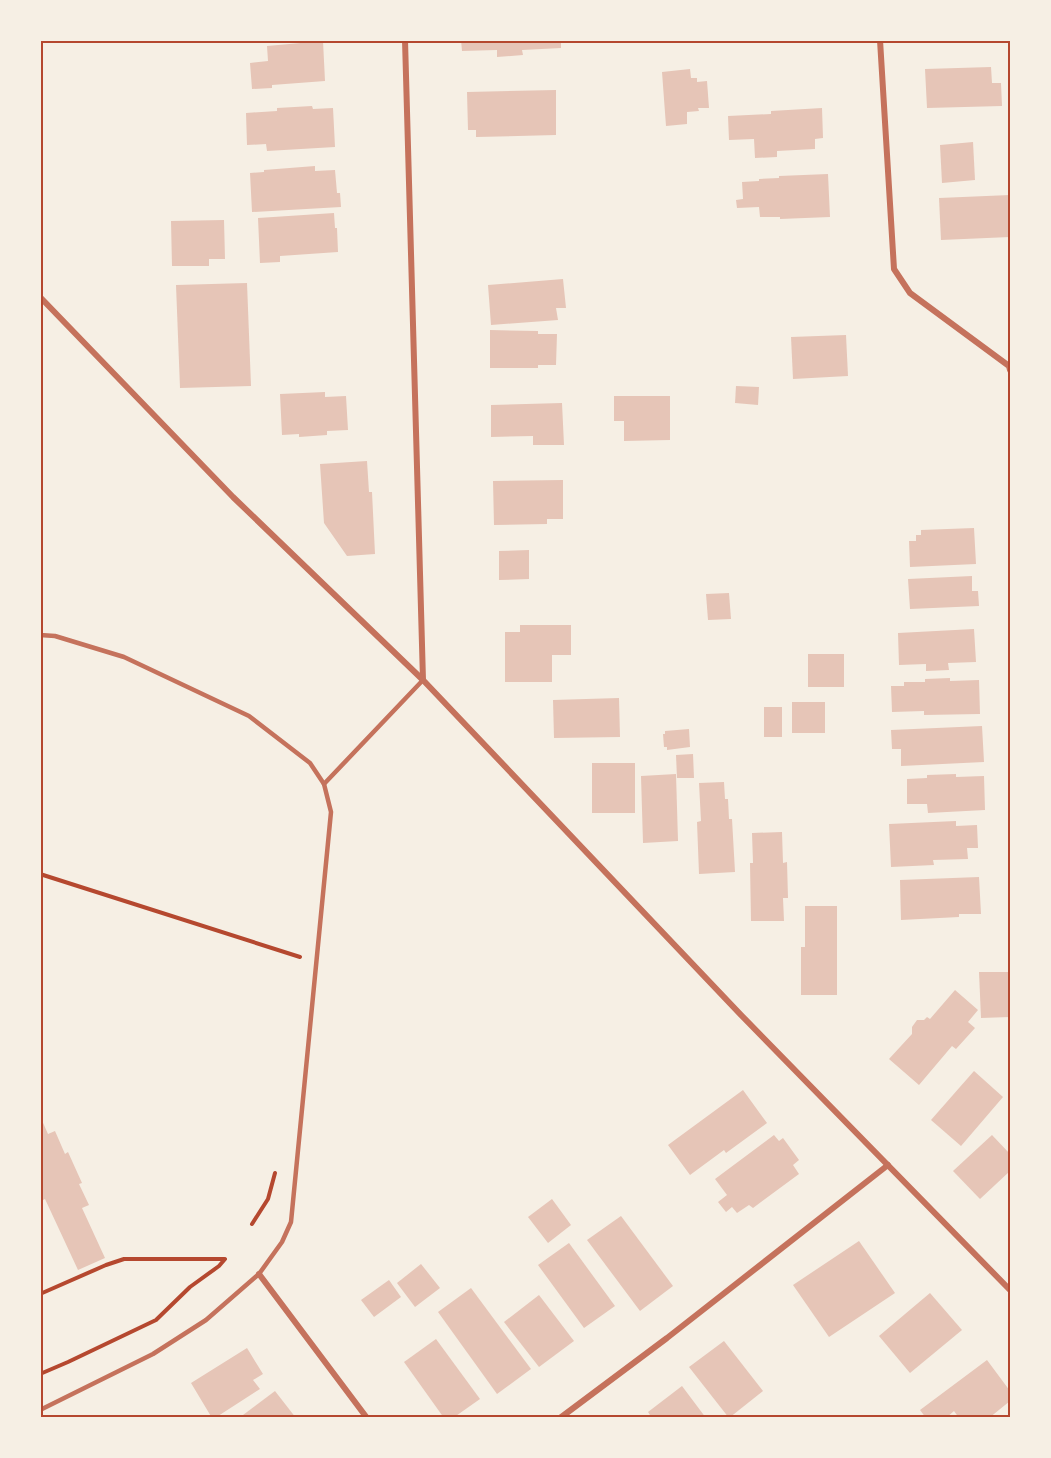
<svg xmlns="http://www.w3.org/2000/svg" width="1051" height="1458" font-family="Quicksand,sans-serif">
<rect width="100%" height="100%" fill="#f6efe4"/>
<g fill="#e6c5b7">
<path d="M461,40H561V48L522,50L523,55L497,57V50L462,51Z"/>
<path d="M323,41L325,81L272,85V88L252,89L250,63L268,61L267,46Z"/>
<path d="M991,67L992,83H1001L1002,106L927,108L925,69Z"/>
<path d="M690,69L691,78H697V82L707,81L709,108H698L699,111L687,112V124L666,126L662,72Z"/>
<path d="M556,90V135L476,137V130H468L467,92Z"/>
<path d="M312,106L313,109L333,108L335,147L267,151L266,144L247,145L246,113L277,111V108Z"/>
<path d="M822,108L823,138L815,139V149L777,151V157L755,158L754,139L729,140L728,116L771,114V111Z"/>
<path d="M973,142L975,180L942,183L940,145Z"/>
<path d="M315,166V171L335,170L337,193H340L341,207L252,212L250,173L264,172V170Z"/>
<path d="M828,174L830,217L780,219V217H760L759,207L737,208L736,200L743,199L742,182L759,181V179L779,178V176Z"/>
<path d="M1010,195V237L941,240L939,198Z"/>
<path d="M334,213L335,228H337L338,252L280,256V262L260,263L258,218Z"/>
<path d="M224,220L225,259H209V266H172L171,221Z"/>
<path d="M563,279L566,308H556L558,320L491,325L488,285Z"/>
<path d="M247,283L251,386L180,388L176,285Z"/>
<path d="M490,330L538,331V334H557L556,365H538V368H490Z"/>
<path d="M846,335L848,376L793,379L791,337Z"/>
<path d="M736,386L759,387L758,405L735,403Z"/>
<path d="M325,392V397L346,396L348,430L327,431V435L299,437V434L282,435L280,394Z"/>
<path d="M614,396H670V440L624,441V421H614Z"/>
<path d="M562,403L564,445H533V436L491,437V405Z"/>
<path d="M367,461L369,492H372L375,554L347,556L324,523L320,464Z"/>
<path d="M563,480V519H547V524L494,525L493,481Z"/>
<path d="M974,528L976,564L910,567L909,541H916V535H921V530Z"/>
<path d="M529,550V579L499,580V551Z"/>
<path d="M972,576V591H978L979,606L910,609L908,579Z"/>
<path d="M729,593L731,619L708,620L706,594Z"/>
<path d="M520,625H571V655H552V682H505V632H520Z"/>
<path d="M974,629L976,662L948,663L949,670L926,671V664L899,665L898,633Z"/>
<rect x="808" y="654" width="36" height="33"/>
<path d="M950,678V681L979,680L980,714L924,715V711L892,712L891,686H904V682H925V679Z"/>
<path d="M619,698L620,737L554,738L553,700Z"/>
<rect x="792" y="702" width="33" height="31"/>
<rect x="764" y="707" width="18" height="30"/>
<path d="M982,726L984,762L901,766V749H892L891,730Z"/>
<path d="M689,729L690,747L667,750V747H664L663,734H665V731Z"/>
<path d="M693,754L694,778H677L676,755Z"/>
<rect x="592" y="763" width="43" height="50"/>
<path d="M676,774L678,841L643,843L641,776Z"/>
<path d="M956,774V777L984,776L985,810L928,813L927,804H907V779L927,778V775Z"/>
<path d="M724,782L725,799H728L729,819H732L735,872L699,874L697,822L701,821L699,783Z"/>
<path d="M956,821V826L977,825L978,848H967L968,859L933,860L934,865L891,867L889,824Z"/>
<path d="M782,832L783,863L787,862L788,898H783L784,921H751L750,863H753L752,833Z"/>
<path d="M979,877L981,914H959V917L901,920L900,880Z"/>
<path d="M805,906H837V995H801V947H805Z"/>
<path d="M979,972H1010V1017L981,1018Z"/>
<path d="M955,990L978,1010L968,1022L975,1028L956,1049L952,1046L919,1085L889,1059L912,1034V1027L917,1020H924L927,1017L930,1019Z"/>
<path d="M974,1071L1003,1097L961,1146L931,1120Z"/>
<path d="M743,1090L767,1123L726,1153L724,1150L690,1175L668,1145Z"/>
<path d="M40,1116L48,1134L55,1131L65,1154L68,1152L82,1183L79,1184L89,1205L82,1208L105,1258L78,1270L45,1199L41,1201L40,1199Z"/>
<path d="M774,1135L779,1141L783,1138L799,1160L793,1165L799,1174L753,1208L749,1205L737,1213L732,1207L726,1212L718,1202L727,1195L715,1179Z"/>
<path d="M992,1135L1010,1154V1171L980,1199L953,1171Z"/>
<path d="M552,1199L571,1225L548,1243L528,1217Z"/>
<path d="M621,1216L673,1286L640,1311L587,1240Z"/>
<path d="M859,1241L895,1293L829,1337L793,1285Z"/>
<path d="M569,1243L615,1306L584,1328L538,1265Z"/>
<path d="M421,1264L440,1288L415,1307L397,1283Z"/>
<path d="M389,1280L401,1297L374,1317L361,1300Z"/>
<path d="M471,1288L531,1369L497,1394L438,1312Z"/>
<path d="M930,1293L962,1330L910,1373L879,1336Z"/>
<path d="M539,1295L574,1341L539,1367L504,1322Z"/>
<path d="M436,1339L480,1399L453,1418H444L404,1362Z"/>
<path d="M724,1341L763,1391L729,1418L689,1367Z"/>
<path d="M247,1348L263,1374L253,1380L260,1389L215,1418H212L191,1383Z"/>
<path d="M987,1360L1010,1391V1401L989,1418H959L954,1411L946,1418H926L920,1410Z"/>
<path d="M682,1386L706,1418H652L648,1412Z"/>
<path d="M275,1391L296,1418H239Z"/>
</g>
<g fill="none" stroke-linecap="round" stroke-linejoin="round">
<g stroke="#b5482f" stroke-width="4">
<path d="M40,874L300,957"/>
<path d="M252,1224L268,1199L275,1173"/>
<path d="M40,1294L106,1265L124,1259H224"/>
<path d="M40,1374L68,1362L156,1320L190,1287L219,1266L225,1259"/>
</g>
<g stroke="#c5725c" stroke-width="4.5">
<path d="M40,635L55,636L124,657L249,716L310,763L324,784L331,812L291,1222L282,1242L259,1274L206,1320L153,1354L40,1410"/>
<path d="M324,784L423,680"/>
</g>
<g stroke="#c5725c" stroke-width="6">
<path d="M405,40L423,680"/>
<path d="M880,40L894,269L910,293L1009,366L1010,370"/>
<path d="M40,297L233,497L423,680L742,1016L1010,1290"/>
<path d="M259,1274L367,1418"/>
<path d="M560,1418L667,1338L888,1165"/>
</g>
</g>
<rect width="1051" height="1458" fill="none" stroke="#f6efe4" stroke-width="84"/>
<rect x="42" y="42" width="967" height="1374" fill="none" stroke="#b5482f" stroke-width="2"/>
</svg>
